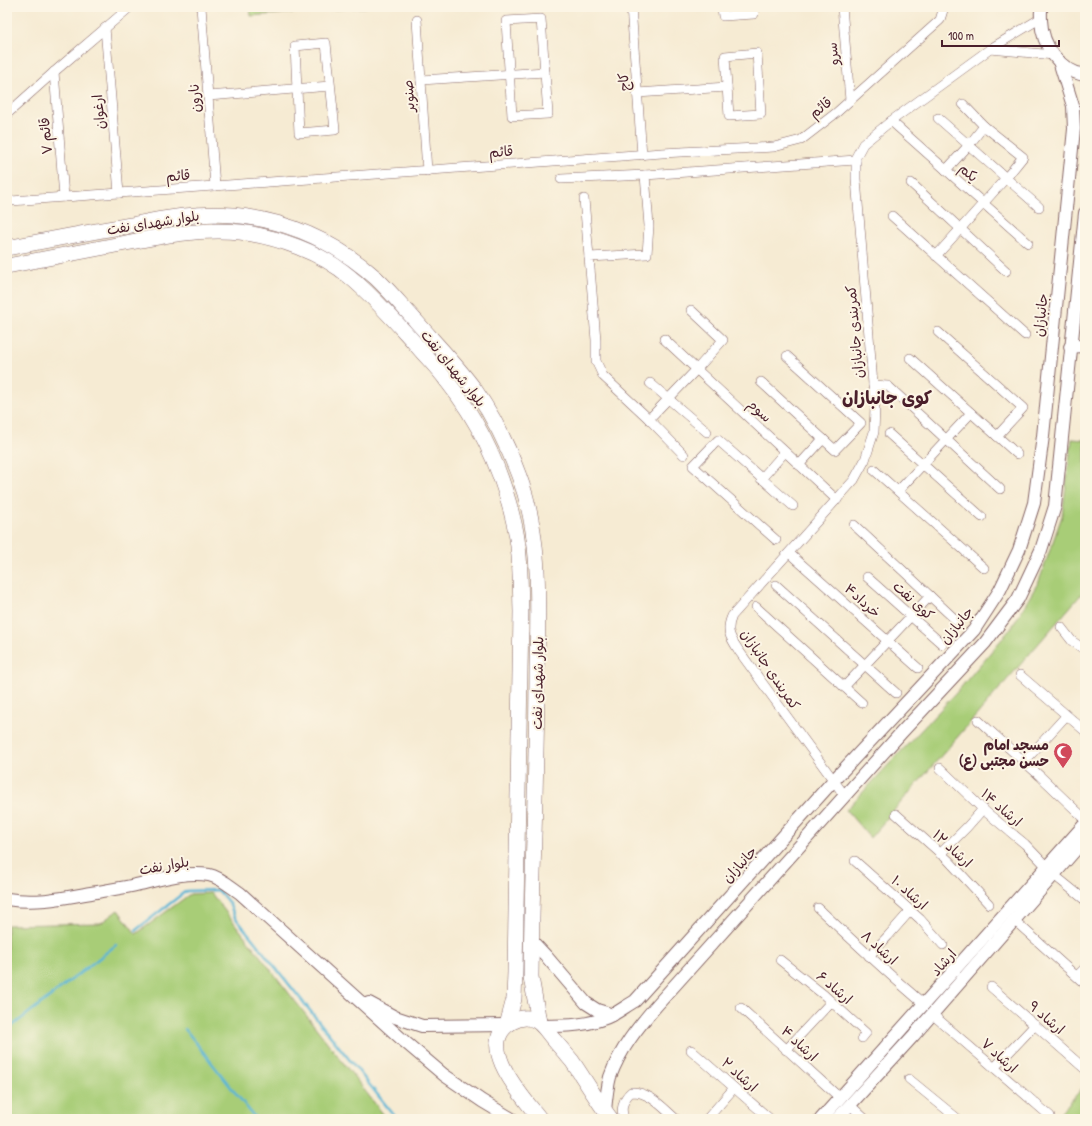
<svg xmlns="http://www.w3.org/2000/svg" width="1092" height="1126" font-family="'Patrick Hand','Playpen Sans Arabic',sans-serif">
<rect width="100%" height="100%" fill="#fcf5e5"/>
<filter id="ink" filterUnits="userSpaceOnUse"><feTurbulence type="fractalNoise" baseFrequency=".025" numOctaves="2"/><feDisplacementMap in="SourceGraphic" scale="8" xChannelSelector="R" yChannelSelector="G"/><feConvolveMatrix kernelMatrix="1 2 1 2 8 2 1 2 1" color-interpolation-filters="sRGB"/></filter>
<filter id="wash" filterUnits="userSpaceOnUse"><feTurbulence type="fractalNoise" baseFrequency=".012" numOctaves="4" result="noise"/><feDisplacementMap in="SourceGraphic" scale="16" xChannelSelector="R" yChannelSelector="G"/><feGaussianBlur stdDeviation="0.9" result="paint"/><feColorMatrix in="noise" values="0 0 0 0 0 0 0 0 0 0 0 0 0 0 0 0 0 1.4 0 .05"/><feComposite in="paint" operator="in"/></filter>
<g filter="url(#wash)">
<rect width="100%" height="100%" fill="#f6ebd3"/>
<g fill="#a8cd77" stroke="#797651">
<path d="M250,7H366L251,16Z"/>
<path d="M1072,439L1085,440V590L870,838L846,810L956,693L1012,627L1039,581L1062,516Z"/>
<path d="M211,893L387,1119H7V925L101,923L118,910L136,934L190,894Z"/>
<path d="M1085,1085V1119H1055Z"/>
</g>
<g fill="none" stroke-linecap="round" stroke-linejoin="round">
<g stroke="#58b5d6" stroke-width="2.5">
<path d="M136,930L186,891L218,890L229,903L235,917L397,1119"/>
<path d="M185,1029L256,1119"/>
<path d="M7,1030L116,945"/>
</g>
</g>
</g>
<g filter="url(#ink)">
<g fill="none" stroke-linecap="round" stroke-linejoin="round">
<defs>
<g id="minor">
<path d="M201,7L215,186"/>
<path d="M631,7L642,155"/>
<path d="M722,7L723,16L754,14L753,7"/>
<path d="M842,7L850,100"/>
<path d="M541,19L548,114L512,116L506,21Z"/>
<path d="M417,20L427,171"/>
<path d="M105,28L119,193"/>
<path d="M326,43L335,130L299,133L295,46Z"/>
<path d="M990,49L1054,55"/>
<path d="M757,53L761,114L729,116L725,56Z"/>
<path d="M54,72L64,197"/>
<path d="M421,80L545,72"/>
<path d="M637,93L727,87"/>
<path d="M208,96L330,86"/>
<path d="M963,104L984,126"/>
<path d="M7,114L54,72L130,7"/>
<path d="M938,118L1039,207"/>
<path d="M891,121L1028,243"/>
<path d="M561,179L645,175"/>
<path d="M911,183L1006,271"/>
<path d="M7,198L11,201L662,153L774,147L801,140L836,113L940,20L944,7"/>
<path d="M584,199L589,257"/>
<path d="M892,216L1025,335"/>
<path d="M936,256L1006,178L1023,157L984,126L969,145L946,170"/>
<path d="M938,332L1023,408L997,436"/>
<path d="M664,339L837,500"/>
<path d="M910,358L1017,454"/>
<path d="M761,382L835,450L861,423L787,356"/>
<path d="M650,383L707,432"/>
<path d="M873,385L888,386L1000,489"/>
<path d="M649,419L696,370L723,340L691,310"/>
<path d="M889,434L982,517"/>
<path d="M684,455L649,419L603,376L596,361V340L589,257L647,254L649,226L645,175L856,160"/>
<path d="M799,465L823,439"/>
<path d="M874,470L984,568"/>
<path d="M761,479L785,452"/>
<path d="M898,491L971,413"/>
<path d="M854,525L959,623"/>
<path d="M776,540L693,466L718,440L793,506"/>
<path d="M789,553L918,668"/>
<path d="M867,577L942,644"/>
<path d="M776,585L896,693"/>
<path d="M756,607L862,703"/>
<path d="M1061,627L1072,641L1085,650"/>
<path d="M1020,675L1085,731"/>
<path d="M844,687L930,596"/>
<path d="M978,720L1040,776L1085,819"/>
<path d="M1024,762L1066,716"/>
<path d="M940,768L986,812L1025,844L1047,867"/>
<path d="M845,796L739,651C731,638 725,632 732,616L854,480L865,460L874,432L875,408L856,179V157L863,144L891,121L990,49L1041,18"/>
<path d="M896,814L948,860L989,904"/>
<path d="M940,854L967,827L983,809"/>
<path d="M855,861L920,919L943,945"/>
<path d="M1054,875L1085,900"/>
<path d="M818,908C853,941 888,974 925,1005"/>
<path d="M1014,920L1085,984"/>
<path d="M869,956L888,936L910,911"/>
<path d="M780,960L824,995L866,1033L862,1038"/>
<path d="M1077,976L1085,968"/>
<path d="M991,987L1085,1069"/>
<path d="M741,1008L840,1098"/>
<path d="M932,1014L1050,1116"/>
<path d="M691,1050L770,1119"/>
<path d="M786,1050L831,1002"/>
<path d="M994,1068L1035,1025"/>
<path d="M909,1079L958,1119"/>
<path d="M850,1105L865,1119"/>
<path d="M625,1119C619,1110 624,1098 631,1092C649,1091 663,1108 676,1119"/>
<path d="M707,1119L734,1088"/>
</g>
<g id="tertiary">
<path d="M1042,7C1040,11 1041,15 1041,20C1042,45 1059,71 1085,75"/>
<path d="M1070,347L1081,346L1085,349"/>
<path d="M7,899C36,904 63,898 91,893C107,890 124,888 140,884C161,879 186,871 209,875C220,877 231,887 240,893L405,1042L444,1075L482,1101L512,1119"/>
<path d="M532,941L546,956L586,1003L597,1010L613,1015"/>
<path d="M369,1003L395,1017L422,1026L507,1025"/>
<path d="M541,1026C565,1026 592,1026 614,1014C621,1010 628,1005 635,1001L833,781L974,630L1000,590L1019,550L1034,503L1043,436L1074,129L1073,106L1059,61"/>
<path d="M605,1111C606,1100 607,1088 610,1077C620,1049 638,1027 657,1005L901,733L985,643L1018,599L1041,550L1055,506L1085,213"/>
<path d="M821,1119L1085,824"/>
<path d="M837,1119L914,1035L1085,839"/>
</g>
<g id="primary">
<path d="M7,248C48,240 89,232 131,225C165,218 198,212 233,215C287,220 336,242 376,278C390,291 402,306 415,320C435,343 457,365 475,390C493,416 508,446 519,476C542,537 538,603 537,668C537,771 532,874 531,977L539,1022"/>
<path d="M7,266C45,259 83,251 121,244C160,236 200,228 240,232C277,237 321,252 350,277C373,296 393,319 413,341C424,355 437,367 447,381C479,421 501,469 513,519C521,549 520,581 521,612L515,972L514,999L507,1025"/>
<path d="M540,1119C524,1098 473,1044 512,1022C521,1017 530,1016 538,1022C544,1026 549,1035 554,1040C560,1047 566,1054 572,1061C585,1080 597,1101 611,1119"/>
</g>
</defs>
<use href="#minor" stroke="#866666" stroke-width="10"/>
<use href="#tertiary" stroke="#866666" stroke-width="14"/>
<use href="#primary" stroke="#866666" stroke-width="16"/>
<use href="#minor" stroke="#fff" stroke-width="9"/>
<use href="#tertiary" stroke="#fff" stroke-width="12"/>
<use href="#primary" stroke="#fff" stroke-width="15"/>
</g>
</g>
<defs>
<symbol id="mosque-pin" viewBox="-11 -11 22 30"><path d="M0 17L-7.5 6A9.5 9.5 0 1 1 7.5 6Z" fill="#d1495b" stroke="#fcf5e5"/><path d="M3.5-4.9A6 6 0 1 0 3.5 4.9A5 5 0 1 1 3.5-4.9Z" fill="#fff"/></symbol>
</defs>
<g fill-rule="evenodd">
<use href="#mosque-pin" x="1052" y="741" width="22" height="30"/>
</g>
<g text-anchor="middle" dominant-baseline="central" stroke-width="4" stroke-linejoin="round" paint-order="stroke">
<g font-size="14" fill="#4a1f2b" stroke="#fcf5e5">
<text transform="translate(832 54) rotate(-95)">سرو</text>
<text transform="translate(623 82) rotate(-94)">کاج</text>
<text transform="translate(408 96) rotate(-94)">صنوبر</text>
<text transform="translate(194 98) rotate(-94)">نارون</text>
<text transform="translate(820 107) rotate(-39)">قائم</text>
<text transform="translate(98 112) rotate(-95)">ارغوان</text>
<text transform="translate(45 136) rotate(-95)">قائم ۷</text>
<text transform="translate(501 151) rotate(-4)">قائم</text>
<text transform="translate(969 172) rotate(42)">یکم</text>
<text transform="translate(178 175) rotate(-4)">قائم</text>
<text transform="translate(153 222) rotate(-9)">بلوار شهدای نفت</text>
<text transform="translate(1040 315) rotate(-84)">جانبازان</text>
<text transform="translate(854 332) rotate(-95)">کمربندی جانبازان</text>
<text transform="translate(454 368) rotate(51)">بلوار شهدای نفت</text>
<text transform="translate(760 410) rotate(42)">سوم</text>
<text transform="translate(863 600) rotate(42)">خرداد۴</text>
<text transform="translate(914 600) rotate(42)">کوی نفت</text>
<text transform="translate(956 625) rotate(-51)">جانبازان</text>
<text transform="translate(771 669) rotate(56)">کمربندی جانبازان</text>
<text transform="translate(537 683) rotate(-89)">بلوار شهدای نفت</text>
<text transform="translate(1002 807) rotate(41)">ارشاد ۱۴</text>
<text transform="translate(953 848) rotate(43)">ارشاد ۱۲</text>
<text transform="translate(739 864) rotate(-48)">جانبازان</text>
<text transform="translate(164 865) rotate(-10)">بلوار نفت</text>
<text transform="translate(910 892) rotate(42)">ارشاد ۱۰</text>
<text transform="translate(880 947) rotate(42)">ارشاد ۸</text>
<text transform="translate(943 962) rotate(-48)">ارشاد</text>
<text transform="translate(835 987) rotate(41)">ارشاد ۶</text>
<text transform="translate(1047 1017) rotate(41)">ارشاد ۹</text>
<text transform="translate(800 1043) rotate(43)">ارشاد ۴</text>
<text transform="translate(1000 1055) rotate(42)">ارشاد ۷</text>
<text transform="translate(740 1074) rotate(42)">ارشاد ۲</text>
</g>
<g font-size="14" font-weight="bold" fill="#4a1f2b" stroke="#fcf5e5" text-anchor="end">
<text x="1049" y="744">مسجد امام<tspan x="1049" dy="16">حسن مجتبی (ع)</tspan></text>
</g>
<g font-size="18" font-weight="bold" fill="#4a1f2b" stroke="#fcf5e5">
<text x="887" y="397">کوی جانبازان</text>
</g>
</g>
<rect width="1092" height="1126" fill="none" stroke="#fcf5e5" stroke-width="24"/>
<path d="M942 40v6h117v-6" fill="none" stroke="#4a1f2b" stroke-width="2"/>
<text x="948" y="40" font-size="12" fill="#4a1f2b" stroke="#fcf5e5" stroke-width="3" paint-order="stroke">100 m</text>
</svg>
